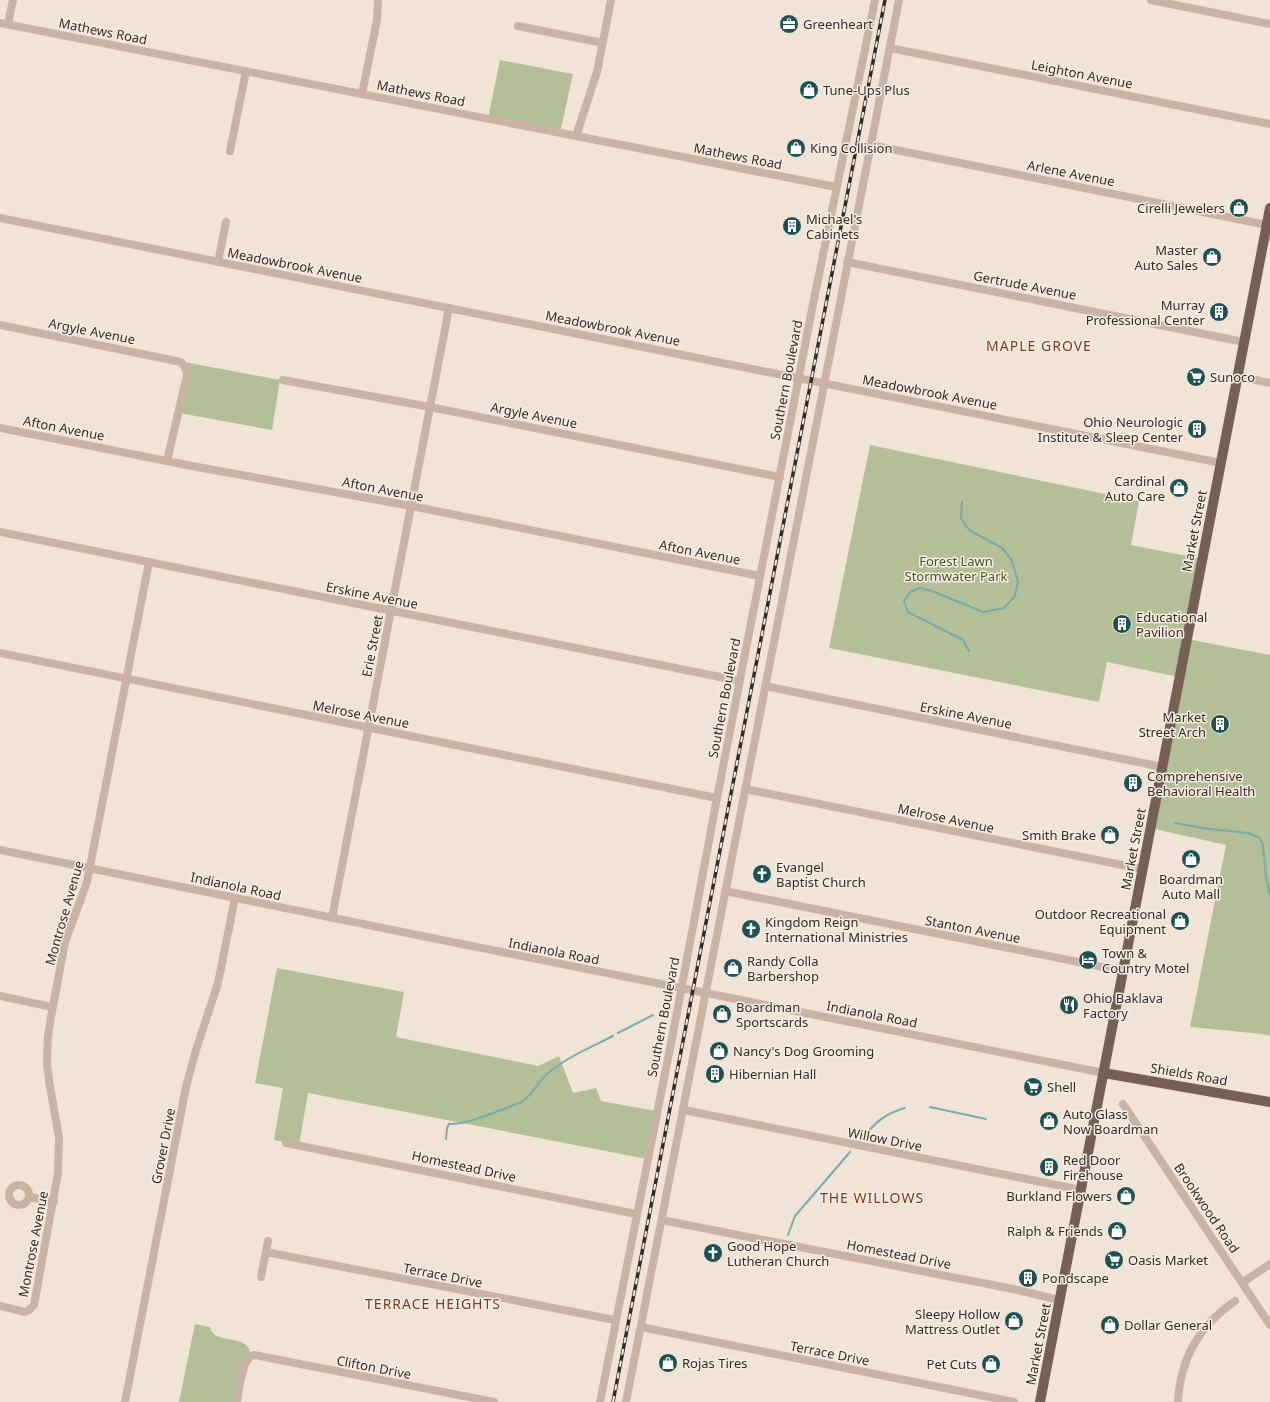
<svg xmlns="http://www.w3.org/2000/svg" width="1270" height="1402" font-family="'Noto Sans',sans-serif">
<rect width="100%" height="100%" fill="#f1e4d6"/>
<g fill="#b3c097">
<path d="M500,60L573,74L560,133L488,119Z"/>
<path d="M179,361L280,380L272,430L179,413L187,375Z"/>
<path d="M870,445L1139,501L1131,545L1202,559L1187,639L1270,655V1036L1262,1034L1190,1027L1226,845L1150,828L1179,677L1107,662L1099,702L829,648Z"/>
<path d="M277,968L404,992L396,1037L538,1066L559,1056L573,1093L596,1088L601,1101L656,1111L647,1159L308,1093L299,1145L274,1140L283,1088L255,1083Z"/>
<path d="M195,1324L210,1327C211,1329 211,1331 213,1333C221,1343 253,1335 250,1357C248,1371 241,1389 237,1402H179Z"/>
</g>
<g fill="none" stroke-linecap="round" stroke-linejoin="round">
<g stroke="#75adae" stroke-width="2">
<path d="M962,502L961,518L969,530L1002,548L1011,559L1018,581L1015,596L1004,608L983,612L932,591L920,588L910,592L904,601L908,612L963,640L969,651"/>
<path d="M1175,823L1202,828L1248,833L1260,838L1263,845L1266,877L1270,896"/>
<path d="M618,1033L653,1015"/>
<path d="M930,1107L986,1119"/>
<path d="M446,1139L447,1128L449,1124C467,1125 503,1109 522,1102C532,1095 537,1083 546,1075C566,1057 590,1048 613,1036"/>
<path d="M860,1141C874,1124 883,1114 905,1108"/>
<path d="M788,1235L795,1216L850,1152"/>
</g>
<g stroke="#c9b4a3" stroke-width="8">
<path d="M1151,0L1270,24"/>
<path d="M0,23L836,187"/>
<path d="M8,24L13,0"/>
<path d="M518,26L603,43"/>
<path d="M890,48L1270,124"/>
<path d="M362,94L377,20L378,0"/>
<path d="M576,136L597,72L611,0"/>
<path d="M871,145L1267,225"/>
<path d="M230,151L246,71"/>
<path d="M0,218L1221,463"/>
<path d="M218,262L226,222"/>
<path d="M847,262L1244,342"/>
<path d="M0,325L181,362L186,369L187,375L167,461"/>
<path d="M1237,376L1270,383"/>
<path d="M283,380L430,407L780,477"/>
<path d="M0,428L192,466L411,506L760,576"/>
<path d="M0,532L740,681"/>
<path d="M0,653L717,798"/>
<path d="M765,686L1162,767"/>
<path d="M745,789L1142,869"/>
<path d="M0,850L432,938L1104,1073"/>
<path d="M725,891L1123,971"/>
<path d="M332,918L449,308"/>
<path d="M0,996L52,1007"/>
<path d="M1123,1104L1270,1325"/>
<path d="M684,1110L1081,1190"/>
<path d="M286,1143L636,1214"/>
<circle cx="19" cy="1195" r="10"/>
<path d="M30,1197L54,1202"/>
<path d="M662,1220L1013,1289L1059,1300"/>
<path d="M266,1252L615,1320"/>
<path d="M261,1277L268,1241"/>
<path d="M1242,1283L1270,1264"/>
<path d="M0,1306L25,1312L29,1310L34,1305L58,1173L59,1138L49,1081L47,1062L48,1036L51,1017L65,942L87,882L149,562"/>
<path d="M641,1327L1014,1402"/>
<path d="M125,1402L186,1087L196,1050L218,983L235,898"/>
<path d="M237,1402C239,1391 241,1358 254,1355L494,1402"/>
<path d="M600,1402L675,1023L717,798L813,304L875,0"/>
<path d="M626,1402L899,0"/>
<path d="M1178,1402C1180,1359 1200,1325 1235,1301"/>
</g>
<g stroke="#766056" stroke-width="10">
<path d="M1104,1073L1270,1102"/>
<path d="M1040,1402L1270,208"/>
</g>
<defs>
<path id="rail" d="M613,1402L885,0"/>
</defs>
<use href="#rail" stroke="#332925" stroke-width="3.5"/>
<use href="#rail" stroke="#f9eee3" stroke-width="2" stroke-dasharray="6" stroke-linecap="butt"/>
</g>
<defs>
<symbol id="office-disc" viewBox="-11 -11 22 22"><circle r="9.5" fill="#1a5255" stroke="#f9eee3"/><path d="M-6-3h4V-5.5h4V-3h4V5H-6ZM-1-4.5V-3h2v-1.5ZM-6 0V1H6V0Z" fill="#fff"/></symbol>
<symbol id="shop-disc" viewBox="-11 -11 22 22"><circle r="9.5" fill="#1a5255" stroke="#f9eee3"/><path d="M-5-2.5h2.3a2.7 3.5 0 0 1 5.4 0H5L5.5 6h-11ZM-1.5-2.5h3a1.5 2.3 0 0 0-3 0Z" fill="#fff"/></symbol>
<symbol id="building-disc" viewBox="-11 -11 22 22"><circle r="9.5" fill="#1a5255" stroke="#f9eee3"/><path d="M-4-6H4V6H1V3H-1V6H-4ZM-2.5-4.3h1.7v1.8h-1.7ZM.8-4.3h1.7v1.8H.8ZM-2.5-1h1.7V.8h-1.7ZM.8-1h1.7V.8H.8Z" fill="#fff"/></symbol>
<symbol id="supermarket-disc" viewBox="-11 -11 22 22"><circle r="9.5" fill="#1a5255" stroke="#f9eee3"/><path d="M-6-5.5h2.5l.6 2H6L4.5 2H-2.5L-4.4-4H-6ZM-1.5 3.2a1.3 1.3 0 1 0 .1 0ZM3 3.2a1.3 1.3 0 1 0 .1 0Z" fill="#fff"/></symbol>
<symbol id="church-disc" viewBox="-11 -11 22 22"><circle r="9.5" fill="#1a5255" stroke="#f9eee3"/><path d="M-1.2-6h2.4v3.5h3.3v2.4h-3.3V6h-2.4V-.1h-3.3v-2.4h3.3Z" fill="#fff"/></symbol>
<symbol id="hotel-disc" viewBox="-11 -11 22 22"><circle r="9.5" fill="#1a5255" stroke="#f9eee3"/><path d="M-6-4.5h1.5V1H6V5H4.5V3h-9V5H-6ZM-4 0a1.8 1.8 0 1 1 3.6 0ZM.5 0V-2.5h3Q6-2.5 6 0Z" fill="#fff"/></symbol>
<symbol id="restaurant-disc" viewBox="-11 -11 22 22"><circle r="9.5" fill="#1a5255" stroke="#f9eee3"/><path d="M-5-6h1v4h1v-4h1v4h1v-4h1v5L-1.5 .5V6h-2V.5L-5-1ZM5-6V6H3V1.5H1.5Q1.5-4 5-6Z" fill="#fff"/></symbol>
</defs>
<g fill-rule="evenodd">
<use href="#office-disc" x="778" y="13" width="22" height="22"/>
<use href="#shop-disc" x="798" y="79" width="22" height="22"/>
<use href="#shop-disc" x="785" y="137" width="22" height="22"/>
<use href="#shop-disc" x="1228" y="197" width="22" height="22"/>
<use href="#building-disc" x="781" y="215" width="22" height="22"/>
<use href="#shop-disc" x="1201" y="246" width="22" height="22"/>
<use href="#building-disc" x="1208" y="301" width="22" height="22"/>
<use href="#supermarket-disc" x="1185" y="366" width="22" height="22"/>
<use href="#building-disc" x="1186" y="418" width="22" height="22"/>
<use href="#shop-disc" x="1168" y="477" width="22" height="22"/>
<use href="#building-disc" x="1111" y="613" width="22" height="22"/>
<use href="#building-disc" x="1209" y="713" width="22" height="22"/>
<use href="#building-disc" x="1122" y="772" width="22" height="22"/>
<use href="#shop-disc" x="1099" y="824" width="22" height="22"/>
<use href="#shop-disc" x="1180" y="848" width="22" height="22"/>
<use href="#church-disc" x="751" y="863" width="22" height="22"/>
<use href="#shop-disc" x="1169" y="910" width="22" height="22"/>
<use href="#church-disc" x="740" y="918" width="22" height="22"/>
<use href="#hotel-disc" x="1077" y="949" width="22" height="22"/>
<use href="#shop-disc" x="722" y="957" width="22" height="22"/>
<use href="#restaurant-disc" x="1058" y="994" width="22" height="22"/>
<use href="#shop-disc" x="711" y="1003" width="22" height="22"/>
<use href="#shop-disc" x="708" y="1040" width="22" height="22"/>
<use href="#building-disc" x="704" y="1063" width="22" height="22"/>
<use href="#supermarket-disc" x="1022" y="1076" width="22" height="22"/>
<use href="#shop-disc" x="1038" y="1110" width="22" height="22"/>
<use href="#building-disc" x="1038" y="1156" width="22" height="22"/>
<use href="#shop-disc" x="1115" y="1185" width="22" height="22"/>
<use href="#shop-disc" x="1106" y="1220" width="22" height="22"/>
<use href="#church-disc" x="702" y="1242" width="22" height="22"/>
<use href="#supermarket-disc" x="1103" y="1249" width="22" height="22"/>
<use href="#building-disc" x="1017" y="1267" width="22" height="22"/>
<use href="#shop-disc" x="1003" y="1310" width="22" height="22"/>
<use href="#shop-disc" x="1099" y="1314" width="22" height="22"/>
<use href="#shop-disc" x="657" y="1352" width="22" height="22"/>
<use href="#shop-disc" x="980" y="1353" width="22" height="22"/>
</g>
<g text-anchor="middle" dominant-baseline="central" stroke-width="3" stroke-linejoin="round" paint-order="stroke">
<g font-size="13" fill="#332925" stroke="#f9eee3" text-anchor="start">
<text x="803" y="24">Greenheart</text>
<text x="823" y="90">Tune-Ups Plus</text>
<text x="810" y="148">King Collision</text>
<text x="1225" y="208" text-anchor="end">Cirelli Jewelers</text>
<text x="806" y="219">Michael's<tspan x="806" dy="15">Cabinets</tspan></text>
<text x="1198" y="250" text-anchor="end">Master<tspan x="1198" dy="15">Auto Sales</tspan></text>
<text x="1205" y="305" text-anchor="end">Murray<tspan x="1205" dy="15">Professional Center</tspan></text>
<text x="1210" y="377">Sunoco</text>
<text x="1183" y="422" text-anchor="end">Ohio Neurologic<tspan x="1183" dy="15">Institute &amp; Sleep Center</tspan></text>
<text x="1165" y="481" text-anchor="end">Cardinal<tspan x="1165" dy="15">Auto Care</tspan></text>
<text x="1136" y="617">Educational<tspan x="1136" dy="15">Pavilion</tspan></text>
<text x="1206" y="717" text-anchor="end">Market<tspan x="1206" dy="15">Street Arch</tspan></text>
<text x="1147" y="776">Comprehensive<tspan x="1147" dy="15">Behavioral Health</tspan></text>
<text x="1096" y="835" text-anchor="end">Smith Brake</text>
<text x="776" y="867">Evangel<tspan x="776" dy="15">Baptist Church</tspan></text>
<text x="1191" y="879" text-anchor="middle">Boardman<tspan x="1191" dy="15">Auto Mall</tspan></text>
<text x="1166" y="914" text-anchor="end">Outdoor Recreational<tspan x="1166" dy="15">Equipment</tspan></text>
<text x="765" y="922">Kingdom Reign<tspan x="765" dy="15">International Ministries</tspan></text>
<text x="1102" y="953">Town &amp;<tspan x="1102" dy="15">Country Motel</tspan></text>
<text x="747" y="961">Randy Colla<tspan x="747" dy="15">Barbershop</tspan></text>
<text x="1083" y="998">Ohio Baklava<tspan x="1083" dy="15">Factory</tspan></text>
<text x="736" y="1007">Boardman<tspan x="736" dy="15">Sportscards</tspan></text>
<text x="733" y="1051">Nancy's Dog Grooming</text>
<text x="729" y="1074">Hibernian Hall</text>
<text x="1047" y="1087">Shell</text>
<text x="1063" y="1114">Auto Glass<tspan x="1063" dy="15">Now Boardman</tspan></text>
<text x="1063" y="1160">Red Door<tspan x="1063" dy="15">Firehouse</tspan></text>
<text x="1112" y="1196" text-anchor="end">Burkland Flowers</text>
<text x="1103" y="1231" text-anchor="end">Ralph &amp; Friends</text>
<text x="727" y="1246">Good Hope<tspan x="727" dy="15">Lutheran Church</tspan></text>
<text x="1128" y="1260">Oasis Market</text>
<text x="1042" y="1278">Pondscape</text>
<text x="1000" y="1314" text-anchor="end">Sleepy Hollow<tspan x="1000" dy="15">Mattress Outlet</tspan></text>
<text x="1124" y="1325">Dollar General</text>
<text x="682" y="1363">Rojas Tires</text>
<text x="977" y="1364" text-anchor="end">Pet Cuts</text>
</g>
<g font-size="13" fill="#332925" stroke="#f9eee3">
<text transform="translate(103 31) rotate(11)">Mathews Road</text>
<text transform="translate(1082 74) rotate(11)">Leighton Avenue</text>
<text transform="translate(421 93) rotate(11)">Mathews Road</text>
<text transform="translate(738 156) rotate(11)">Mathews Road</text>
<text transform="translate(1071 173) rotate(11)">Arlene Avenue</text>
<text transform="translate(295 265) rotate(11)">Meadowbrook Avenue</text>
<text transform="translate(1025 285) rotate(11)">Gertrude Avenue</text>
<text transform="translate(613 328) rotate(11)">Meadowbrook Avenue</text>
<text transform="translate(92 331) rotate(11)">Argyle Avenue</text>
<text transform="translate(786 380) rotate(-79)">Southern Boulevard</text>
<text transform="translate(930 392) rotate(11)">Meadowbrook Avenue</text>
<text transform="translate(534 415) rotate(11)">Argyle Avenue</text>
<text transform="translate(64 428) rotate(11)">Afton Avenue</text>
<text transform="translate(383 489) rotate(11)">Afton Avenue</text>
<text transform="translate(1194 531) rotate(-79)">Market Street</text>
<text transform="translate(700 552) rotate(11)">Afton Avenue</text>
<text transform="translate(372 595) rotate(11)">Erskine Avenue</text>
<text transform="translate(372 646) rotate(-79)">Erie Street</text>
<text transform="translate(724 698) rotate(-79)">Southern Boulevard</text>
<text transform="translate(361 714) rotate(11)">Melrose Avenue</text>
<text transform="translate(966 715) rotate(11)">Erskine Avenue</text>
<text transform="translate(946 818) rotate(12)">Melrose Avenue</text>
<text transform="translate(1133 849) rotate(-79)">Market Street</text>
<text transform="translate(236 886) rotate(12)">Indianola Road</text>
<text transform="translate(64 913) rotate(-74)">Montrose Avenue</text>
<text transform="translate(973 929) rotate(11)">Stanton Avenue</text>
<text transform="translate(554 951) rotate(11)">Indianola Road</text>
<text transform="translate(872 1014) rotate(11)">Indianola Road</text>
<text transform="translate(663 1017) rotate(-79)">Southern Boulevard</text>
<text transform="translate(1189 1074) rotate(10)">Shields Road</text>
<text transform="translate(885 1139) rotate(11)">Willow Drive</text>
<text transform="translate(163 1146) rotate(-79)">Grover Drive</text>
<text transform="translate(464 1166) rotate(12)">Homestead Drive</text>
<text transform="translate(1207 1208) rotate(56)">Brookwood Road</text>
<text transform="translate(33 1244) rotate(-79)">Montrose Avenue</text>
<text transform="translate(899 1254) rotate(11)">Homestead Drive</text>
<text transform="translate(443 1275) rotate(11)">Terrace Drive</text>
<text transform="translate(1038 1344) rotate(-79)">Market Street</text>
<text transform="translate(830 1353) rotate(11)">Terrace Drive</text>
<text transform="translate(374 1367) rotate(11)">Clifton Drive</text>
</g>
<g font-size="13" fill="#435228" stroke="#f9eee3">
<text x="956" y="561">Forest Lawn<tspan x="956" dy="15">Stormwater Park</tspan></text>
</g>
<g font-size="14" letter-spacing="1" fill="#83341d" stroke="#f9eee3">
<text x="1039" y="345">MAPLE GROVE</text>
<text x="872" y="1197">THE WILLOWS</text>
<text x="433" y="1303">TERRACE HEIGHTS</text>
</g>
</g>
</svg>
